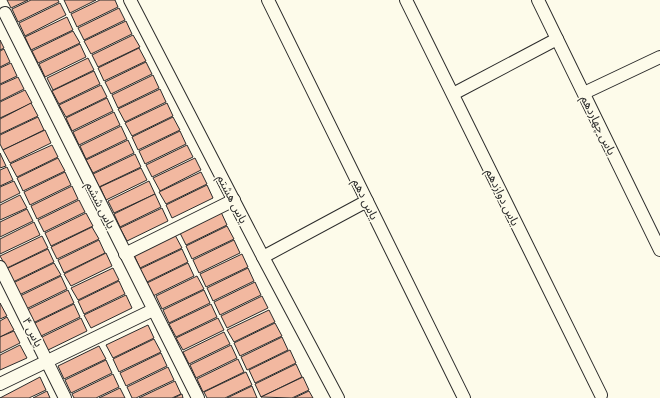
<svg xmlns="http://www.w3.org/2000/svg" width="660" height="398" font-family="'IBM Plex Sans','Noto Sans Arabic',sans-serif">
<rect width="100%" height="100%" fill="#fdfbea"/>
<g fill="#f2b8a0" stroke="#2b2b2b">
<path d="M7,0H28L11,8Z"/>
<path d="M31,0H58L59,2L18,22L12,9Z"/>
<path d="M64,0H96L70,13Z"/>
<path d="M100,0H115L118,7L77,27L71,14Z"/>
<path d="M60,3L66,15L25,36L19,23Z"/>
<path d="M119,8L125,20L84,40L78,28Z"/>
<path d="M67,17L73,30L31,50L25,37Z"/>
<path d="M126,21L132,34L91,54L84,41Z"/>
<path d="M73,31L80,43L38,63L32,51Z"/>
<path d="M133,35L140,47L98,67L92,55Z"/>
<path d="M0,40L4,48L0,50Z"/>
<path d="M80,44L86,57L45,77L39,64Z"/>
<path d="M139,48L146,61L104,81L98,68Z"/>
<path d="M4,49L10,62L0,67V51Z"/>
<path d="M88,58L94,70L53,90L47,78Z"/>
<path d="M146,62L152,74L111,94L105,82Z"/>
<path d="M11,63L17,76L0,84V68Z"/>
<path d="M94,71L100,84L59,104L52,91Z"/>
<path d="M153,75L159,88L118,108L112,95Z"/>
<path d="M18,77L24,89L0,101V85Z"/>
<path d="M101,85L107,97L66,117L59,105Z"/>
<path d="M160,89L166,102L125,122L118,109Z"/>
<path d="M25,90L32,103L0,118V102Z"/>
<path d="M107,98L113,111L72,131L66,118Z"/>
<path d="M31,103L38,116L0,134V119Z"/>
<path d="M167,103L173,116L132,136L125,123Z"/>
<path d="M114,112L120,125L79,145L73,132Z"/>
<path d="M38,117L44,130L3,150L0,144V135Z"/>
<path d="M173,117L180,130L138,150L132,137Z"/>
<path d="M121,126L127,139L86,159L80,146Z"/>
<path d="M45,130L51,143L10,163L3,150Z"/>
<path d="M180,131L186,144L145,164L139,151Z"/>
<path d="M128,140L134,153L93,173L86,160Z"/>
<path d="M52,145L58,157L17,177L10,164Z"/>
<path d="M187,145L193,157L152,177L146,165Z"/>
<path d="M0,153L6,166L0,168Z"/>
<path d="M135,154L141,167L99,187L93,174Z"/>
<path d="M58,158L65,171L23,191L17,178Z"/>
<path d="M195,158L201,170L160,191L153,178Z"/>
<path d="M7,167L13,180L0,186V170Z"/>
<path d="M141,168L147,180L106,200L100,187Z"/>
<path d="M65,172L71,185L30,205L24,192Z"/>
<path d="M201,172L207,184L166,204L159,192Z"/>
<path d="M14,181L20,193L0,203V187Z"/>
<path d="M149,181L155,194L114,213L108,201Z"/>
<path d="M207,185L213,198L172,218L166,205Z"/>
<path d="M72,186L78,199L37,219L31,206Z"/>
<path d="M155,194L161,207L120,227L114,214Z"/>
<path d="M20,195L27,208L0,220V205Z"/>
<path d="M79,200L85,212L44,232L38,220Z"/>
<path d="M162,208L168,221L127,241L120,228Z"/>
<path d="M27,209L33,221L0,237V222Z"/>
<path d="M221,212L227,225L186,245L180,233Z"/>
<path d="M86,213L93,226L51,246L45,233Z"/>
<path d="M34,222L40,235L0,254V239Z"/>
<path d="M227,226L234,239L192,259L186,246Z"/>
<path d="M92,227L99,239L57,259L51,247Z"/>
<path d="M175,235L182,248L140,268L134,255Z"/>
<path d="M42,236L48,248L7,268L0,256Z"/>
<path d="M99,240L105,253L64,273L58,260Z"/>
<path d="M234,240L240,253L199,273L193,260Z"/>
<path d="M48,249L54,262L13,282L6,269Z"/>
<path d="M182,249L188,262L147,282L140,269Z"/>
<path d="M106,253L112,266L71,286L64,274Z"/>
<path d="M242,254L248,267L206,287L200,274Z"/>
<path d="M54,263L61,275L19,295L13,283Z"/>
<path d="M188,263L194,276L153,296L147,283Z"/>
<path d="M113,268L119,280L78,300L71,288Z"/>
<path d="M248,268L254,281L213,301L207,288Z"/>
<path d="M61,276L67,289L26,309L20,296Z"/>
<path d="M197,276L204,289L162,309L156,296Z"/>
<path d="M119,281L125,294L84,314L78,301Z"/>
<path d="M255,282L261,295L220,315L214,302Z"/>
<path d="M68,290L74,303L33,323L27,310Z"/>
<path d="M204,290L210,303L169,323L163,310Z"/>
<path d="M126,295L132,308L91,328L84,315Z"/>
<path d="M262,296L268,308L227,328L221,316Z"/>
<path d="M0,303L7,316L0,319Z"/>
<path d="M74,304L80,317L39,337L33,324Z"/>
<path d="M211,304L217,317L176,337L169,324Z"/>
<path d="M269,310L275,322L234,342L227,330Z"/>
<path d="M7,317L14,330L0,337V321Z"/>
<path d="M81,318L87,331L46,351L40,338Z"/>
<path d="M218,318L224,330L183,350L176,338Z"/>
<path d="M275,323L282,336L240,356L234,343Z"/>
<path d="M148,325L154,338L113,358L106,345Z"/>
<path d="M14,331L20,343L0,353V337Z"/>
<path d="M224,332L230,344L189,364L183,352Z"/>
<path d="M282,337L288,350L247,370L241,357Z"/>
<path d="M154,339L161,352L119,372L113,359Z"/>
<path d="M20,345L27,358L0,370V355Z"/>
<path d="M231,345L237,358L196,378L190,365Z"/>
<path d="M99,346L106,359L64,379L58,366Z"/>
<path d="M290,350L296,363L255,383L249,370Z"/>
<path d="M161,353L167,366L126,386L120,373Z"/>
<path d="M238,359L244,372L203,392L197,379Z"/>
<path d="M106,360L112,373L71,393L65,380Z"/>
<path d="M296,364L302,377L261,397L255,384Z"/>
<path d="M168,367L174,380L136,398H132L127,387Z"/>
<path d="M246,372L252,385L225,398H207L204,392Z"/>
<path d="M113,374L119,387L96,398H74L72,394Z"/>
<path d="M40,377L46,390L29,398H0Z"/>
<path d="M303,377L309,390L292,398L261,397Z"/>
<path d="M175,381L181,394L172,398H139Z"/>
<path d="M252,386L257,398H227Z"/>
<path d="M120,388L125,398H99Z"/>
<path d="M47,391L50,398H33Z"/>
<path d="M309,391L313,398H294Z"/>
<path d="M182,394L183,398H174Z"/>
</g>
<g fill="none" stroke-linecap="round" stroke-linejoin="round">
<defs>
<g id="street">
<path d="M130,0L263,257L338,398"/>
<path d="M268,0L464,398"/>
<path d="M406,0L601,395"/>
<path d="M538,0L660,250"/>
<path d="M5,13L198,398"/>
<path d="M584,93L660,57"/>
<path d="M453,94L557,39"/>
<path d="M125,254L234,200"/>
<path d="M263,257L367,201"/>
<path d="M0,267L65,398"/>
<path d="M0,384L153,310"/>
</g>
</defs>
<use href="#street" stroke="#2b2b2b" stroke-width="14"/>
<use href="#street" stroke="#fdfbea" stroke-width="12"/>
</g>
<g text-anchor="middle" dominant-baseline="central" stroke-width="3" stroke-linejoin="round" paint-order="stroke">
<g font-size="12" fill="#2b2b2b" stroke="#fdfbea">
<text transform="translate(599 125) rotate(64)">یاس چهاردهم</text>
<text transform="translate(503 197) rotate(64)">یاس دوازدهم</text>
<text transform="translate(233 199) rotate(63)">یاس هشتم</text>
<text transform="translate(366 199) rotate(64)">یاس دهم</text>
<text transform="translate(101 205) rotate(63)">یاس ششم</text>
<text transform="translate(33 332) rotate(63)">یاس ۴</text>
</g>
</g>
</svg>
